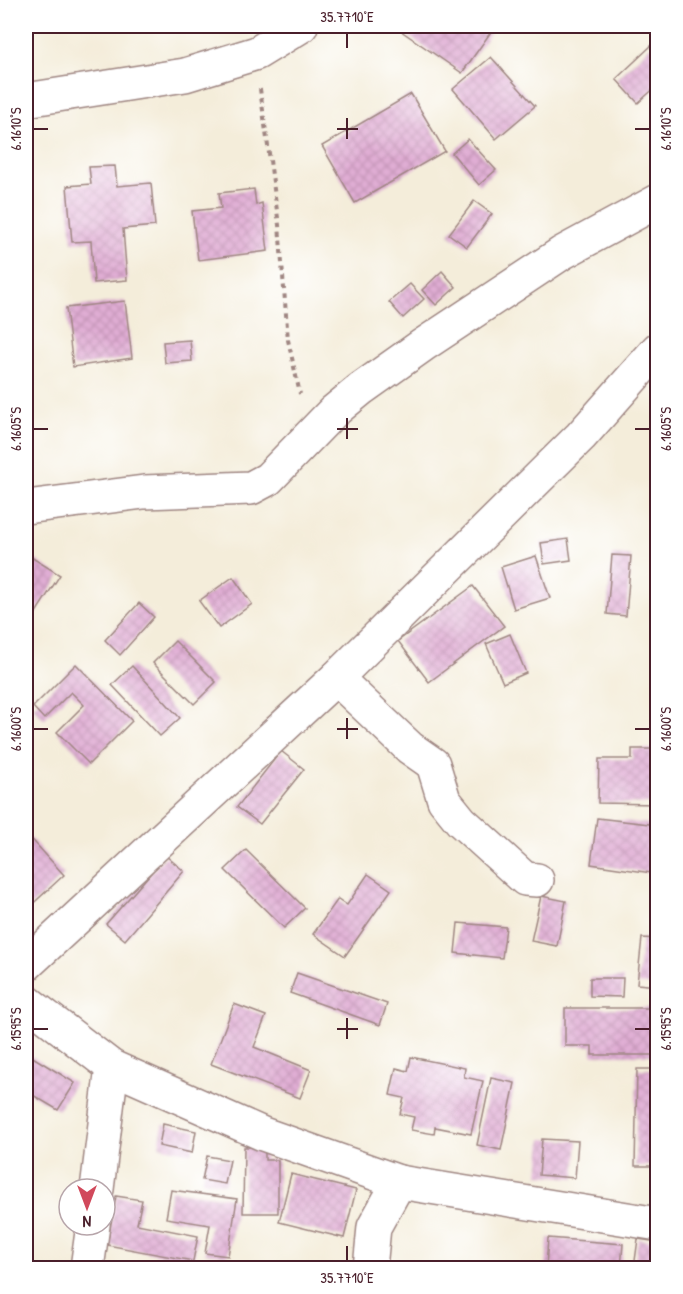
<svg xmlns="http://www.w3.org/2000/svg" width="683" height="1294" font-family="'Patrick Hand',sans-serif">
<defs>
<pattern id="building-cross-hatch" width="8" height="8" patternUnits="userSpaceOnUse" patternTransform="scale(1.5)"><rect width="8" height="8" fill="#e0add4"/><path d="M0 0l8 8M0 8l8-8" fill="none" stroke="#c294b6"/></pattern>
</defs>
<rect width="100%" height="100%" fill="#fff"/>
<filter id="ink" filterUnits="userSpaceOnUse"><feTurbulence type="fractalNoise" baseFrequency=".0167" numOctaves="2"/><feDisplacementMap in="SourceGraphic" scale="12" xChannelSelector="R" yChannelSelector="G"/><feConvolveMatrix kernelMatrix="1 2 1 2 8 2 1 2 1" color-interpolation-filters="sRGB"/></filter>
<filter id="wash" filterUnits="userSpaceOnUse"><feTurbulence type="fractalNoise" baseFrequency=".008" numOctaves="4" result="noise"/><feDisplacementMap in="SourceGraphic" scale="24" xChannelSelector="R" yChannelSelector="G"/><feGaussianBlur stdDeviation="1.35" result="paint"/><feColorMatrix in="noise" values="0 0 0 0 0 0 0 0 0 0 0 0 0 0 0 0 0 1.4 0 .05"/><feComposite in="paint" operator="in"/></filter>
<g filter="url(#wash)">
<rect width="100%" height="100%" fill="#f4edda"/>
<g id="blocks">
<g fill="url(#building-cross-hatch)">
<path d="M394,26H488L493,29L462,73Z"/>
<path d="M652,45L658,51V85L638,103L616,79Z"/>
<path d="M491,57L535,106L496,139L453,89Z"/>
<path d="M411,94L445,151L355,203L322,146Z"/>
<path d="M468,139L496,170L479,185L452,153Z"/>
<path d="M115,166L117,186L151,183L155,226L123,229L127,280L94,283L91,241L72,242L67,186L91,184L89,167Z"/>
<path d="M254,189L256,205L262,203L268,251L198,260L192,211L221,208L219,193Z"/>
<path d="M474,201L492,214L467,247L449,234Z"/>
<path d="M442,271L456,287L436,305L422,290Z"/>
<path d="M410,284L424,299L403,318L389,302Z"/>
<path d="M125,301L132,358L73,367L66,308Z"/>
<path d="M190,340L192,361L165,363L163,342Z"/>
<path d="M568,539L571,560L544,564L541,543Z"/>
<path d="M26,554L60,575L30,622L26,619Z"/>
<path d="M612,555L631,556L626,616L607,614Z"/>
<path d="M536,556L550,598L514,609L501,567Z"/>
<path d="M233,577L252,604L219,628L199,601Z"/>
<path d="M473,586L504,626L429,682L398,641Z"/>
<path d="M139,603L154,617L120,655L105,640Z"/>
<path d="M510,634L526,673L503,683L486,644Z"/>
<path d="M175,641L216,682L194,704L153,663Z"/>
<path d="M76,664L132,721L89,764L57,732L84,705L71,692L44,719L33,707Z"/>
<path d="M132,666L180,718L160,736L112,685Z"/>
<path d="M632,749H655V760H658V804L598,803L599,759H632Z"/>
<path d="M281,751L304,769L260,824L237,807Z"/>
<path d="M597,818L658,825V874L591,864Z"/>
<path d="M26,833L64,875L26,910Z"/>
<path d="M246,850L305,908L284,928L225,870Z"/>
<path d="M166,856L184,871L125,940L106,924Z"/>
<path d="M368,874L391,890L345,956L313,934L338,899L347,905Z"/>
<path d="M541,896L566,901L557,946L531,941Z"/>
<path d="M458,923L506,927L502,958L455,953Z"/>
<path d="M642,938L658,939V986L637,984Z"/>
<path d="M297,973L387,1004L380,1025L290,993Z"/>
<path d="M590,978H623L622,997L590,996Z"/>
<path d="M234,1004L266,1016L254,1047L311,1070L300,1098L211,1064Z"/>
<path d="M565,1008H655V1015H658V1055H592V1046H565Z"/>
<path d="M31,1056L75,1083L58,1110L26,1091V1065Z"/>
<path d="M411,1057L465,1068L464,1077L483,1081L471,1134L435,1127L434,1134L411,1130L414,1117L400,1114L404,1098L390,1095L396,1068L408,1071Z"/>
<path d="M637,1069H658V1166H635Z"/>
<path d="M491,1078L515,1083L501,1150L477,1145Z"/>
<path d="M163,1124L196,1131L192,1153L159,1146Z"/>
<path d="M542,1139L578,1141L575,1178L539,1175Z"/>
<path d="M244,1147H265V1160H278V1213H243Z"/>
<path d="M207,1156L230,1160L225,1184L202,1180Z"/>
<path d="M291,1174L356,1190L344,1238L279,1222Z"/>
<path d="M171,1190L237,1199L228,1256L205,1253L210,1225L166,1218Z"/>
<path d="M116,1196L142,1200L137,1224L198,1236L193,1261L107,1245Z"/>
<path d="M548,1238L623,1244L621,1268H546Z"/>
<path d="M638,1239L658,1242V1268H634Z"/>
</g>
</g>
</g>
<g filter="url(#ink)">
<use href="#blocks" fill-opacity="0" stroke="#9f8682" stroke-width="1.5"/>
<g fill="none" stroke-linecap="round" stroke-linejoin="round">
<defs>
<g id="street">
<path d="M26,100L185,75L257,53L301,26"/>
<path d="M26,507L144,492L251,488L268,479L333,412L361,389L423,345L562,253L658,201"/>
<path d="M336,678L410,748L433,764L444,800L461,821L525,879L537,880"/>
<path d="M26,965L336,678L581,436L658,349"/>
<path d="M26,1001L112,1067L263,1134L399,1182L658,1224"/>
<path d="M97,1189L112,1067"/>
<path d="M87,1268L93,1225"/>
<path d="M370,1268L374,1227L399,1182"/>
</g>
</defs>
<use href="#street" stroke="#9f8682" stroke-width="36"/>
<path stroke="#9f8682" stroke-width="4" stroke-dasharray="4.5 4.5" stroke-linecap="butt" d="M260,89L279,225L288,340L300,394"/>
<use href="#street" stroke="#fff" stroke-width="33"/>
</g>
</g>
<path fill="none" stroke="#4a1f2b" stroke-width="2" d="M347,33V48M347,118V139M33,129H48M337,129H358M635,129H650M347,418V439M33,429H48M337,429H358M635,429H650M347,718V739M33,729H48M337,729H358M635,729H650M347,1018V1039M33,1029H48M337,1029H358M635,1029H650M347,1246V1261"/>
<rect width="683" height="1294" fill="none" stroke="#fff" stroke-width="66"/>
<g transform="translate(87 1207) rotate(180)"><circle r="28" fill="#ffffff" stroke="#b7a5aa" stroke-width="1.5"/>
<path d="M0-4.5L10 22L0 15L-10 22Z" fill="#d1495b"/>
<text y="-9" font-size="16" font-weight="bold" text-anchor="middle" fill="#4a1f2b">N</text>
</g>
<rect x="33" y="33" width="617" height="1228" fill="none" stroke="#4a1f2b" stroke-width="2"/>
<g font-size="15" text-anchor="middle" fill="#4a1f2b">
<text x="347" y="22">35.7710°E</text>
<text transform="translate(666 129) rotate(-90)" y="5">6.1610°S</text>
<text transform="translate(16 129) rotate(-90)" y="5">6.1610°S</text>
<text transform="translate(666 429) rotate(-90)" y="5">6.1605°S</text>
<text transform="translate(16 429) rotate(-90)" y="5">6.1605°S</text>
<text transform="translate(666 729) rotate(-90)" y="5">6.1600°S</text>
<text transform="translate(16 729) rotate(-90)" y="5">6.1600°S</text>
<text transform="translate(666 1029) rotate(-90)" y="5">6.1595°S</text>
<text transform="translate(16 1029) rotate(-90)" y="5">6.1595°S</text>
<text x="347" y="1283">35.7710°E</text>
</g>
</svg>
